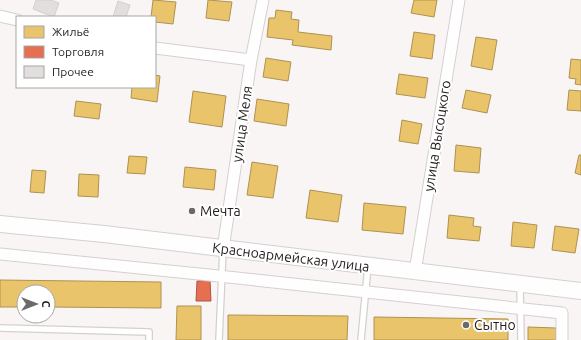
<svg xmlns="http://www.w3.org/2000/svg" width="581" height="340" font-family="Ubuntu,sans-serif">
<rect width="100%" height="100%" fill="#faf5f5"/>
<g fill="#e9c46a" stroke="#ae9253">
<path d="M153,0L176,2L173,24L155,22V17H151Z"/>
<path d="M208,0L232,2L229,21L206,18Z"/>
<path d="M414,0H437L434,17L411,13Z"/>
<path d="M276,10L292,12L291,19L299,20L298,32L332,36L331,50L292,45L293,40L267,37L269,18H275Z"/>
<path d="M414,32L435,35L432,59L410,56Z"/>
<path d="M476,37L497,40L492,70L471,66Z"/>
<path d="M266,58L291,62L288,81L263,77Z"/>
<path d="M571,59L581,60V85L575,84L576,79L569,78Z"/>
<path d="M399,74L428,78L425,98L396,94Z"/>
<path d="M155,75L160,76L157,102L131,98L132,87H155Z"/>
<path d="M466,90L491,95L487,113L462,108Z"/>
<path d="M569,90L581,91V111L567,110Z"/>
<path d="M193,91L226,96L222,127L189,122Z"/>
<path d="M257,99L289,104L286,126L254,121Z"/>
<path d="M76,101L101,104L99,119L74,116Z"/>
<path d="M402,120L422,124L418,144L399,141Z"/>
<path d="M456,145L481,148L479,173L454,171Z"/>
<path d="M579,155H581V175L575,173Z"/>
<path d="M129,156L147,157L145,174L127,173Z"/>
<path d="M252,162L278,166L273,198L247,195Z"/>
<path d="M185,167L216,170L214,190L183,187Z"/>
<path d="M32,170L46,171L44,193L30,192Z"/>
<path d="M79,174L99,175L98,197L78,196Z"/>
<path d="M310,190L342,195L338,222L306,218Z"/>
<path d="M364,203L406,207L403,234L362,230Z"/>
<path d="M449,215L474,218L473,226L481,227L479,241L447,238Z"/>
<path d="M513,222L537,225L534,248L511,246Z"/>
<path d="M555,226L579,229L575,253L552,250Z"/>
<path d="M0,280L161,282V308L48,307V292H24V307H0Z"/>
<path d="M177,306H201V340H176Z"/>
<path d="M228,315L348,316L347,340H228Z"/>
<path d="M374,317L508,319V340H374Z"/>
<path d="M528,327L556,328V340H528Z"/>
</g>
<path fill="#e76f51" stroke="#ac5641" d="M210,280L211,301H196L197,281Z"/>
<g fill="#e3dede" stroke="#d5d0d0">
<path d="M36,0H51L59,3L54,17L33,9Z"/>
<path d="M118,1L130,5L126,17H113Z"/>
</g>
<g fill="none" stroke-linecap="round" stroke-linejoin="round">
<defs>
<g id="lane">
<path d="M520,284L521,340"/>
<path d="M0,328L149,332V340"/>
<path d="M219,340L223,249"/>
<path d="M361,340L368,266"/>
</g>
<g id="street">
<path d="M0,16L17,20"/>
<path d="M155,48L251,60"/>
<path d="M223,249L251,60L263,0"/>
<path d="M0,254L209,275L562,313V340"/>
<path d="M415,272L459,0"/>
</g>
<path id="secondary" d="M0,224L104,234L581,291"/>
</defs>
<use href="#lane" stroke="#d5d0d0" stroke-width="8"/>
<use href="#street" stroke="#d5d0d0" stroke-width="13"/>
<use href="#secondary" stroke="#d5d0d0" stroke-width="18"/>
<use href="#lane" stroke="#fefefe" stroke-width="5.5"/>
<use href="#street" stroke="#fefefe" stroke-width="11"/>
<use href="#secondary" stroke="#fefefe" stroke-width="16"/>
</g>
<g fill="#6e6969" stroke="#fff" stroke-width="1.5">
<circle cx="192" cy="211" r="4"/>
<circle cx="466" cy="325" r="4"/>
</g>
<g text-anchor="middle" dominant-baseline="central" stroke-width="4" stroke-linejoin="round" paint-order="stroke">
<g font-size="14" fill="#231d1d" stroke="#fff">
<text transform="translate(242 124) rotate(-82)">улица Меля</text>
<text transform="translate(437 136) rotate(-81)">улица Высоцкого</text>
<text transform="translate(291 257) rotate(7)">Красноармейская улица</text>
</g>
<g font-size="14" fill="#231d1d" stroke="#fff" text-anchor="start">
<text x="200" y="211">Мечта</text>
<text x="474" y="325">Сытно</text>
</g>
</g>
<rect x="16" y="16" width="140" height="72" fill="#ffffff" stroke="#a7a5a5"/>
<rect x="24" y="26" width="20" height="12" fill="#e9c46a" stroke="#a7a5a5"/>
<text x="52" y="36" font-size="12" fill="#231d1d">Жильё</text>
<rect x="24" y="46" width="20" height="12" fill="#e76f51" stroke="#a7a5a5"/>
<text x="52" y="56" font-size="12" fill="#231d1d">Торговля</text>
<rect x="24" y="66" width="20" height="12" fill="#e3dede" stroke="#a7a5a5"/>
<text x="52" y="76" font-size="12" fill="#231d1d">Прочее</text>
<g transform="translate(36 304) rotate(90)"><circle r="19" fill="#ffffff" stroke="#a7a5a5"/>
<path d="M0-3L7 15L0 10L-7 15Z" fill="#6e6969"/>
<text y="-6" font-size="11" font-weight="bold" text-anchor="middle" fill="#231d1d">С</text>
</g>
</svg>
